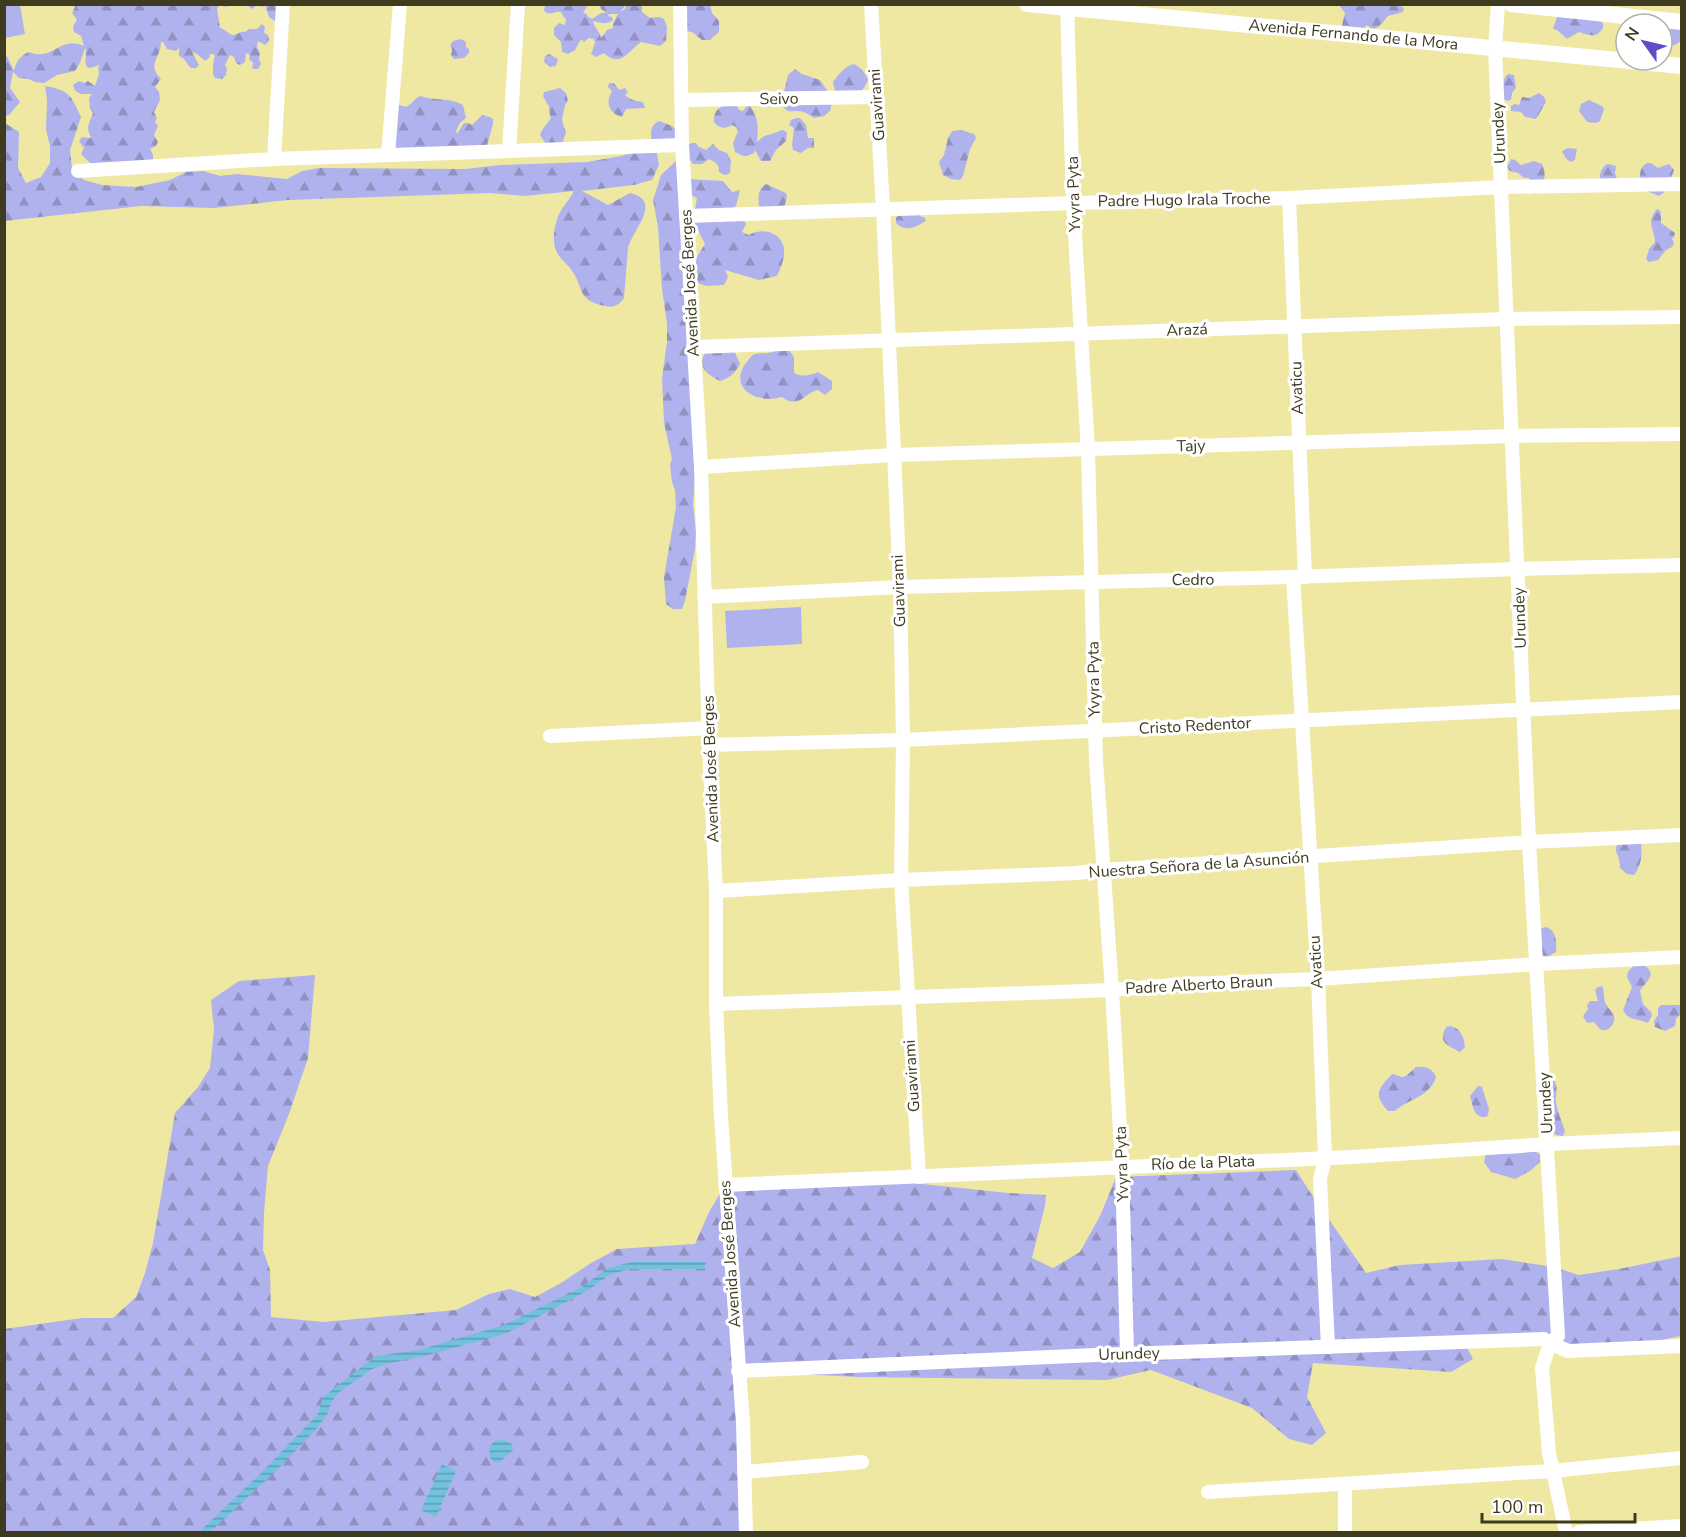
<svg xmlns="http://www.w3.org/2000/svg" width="1686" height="1537" font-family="'Nunito Sans',sans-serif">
<defs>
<pattern id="forest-firs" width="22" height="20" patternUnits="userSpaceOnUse" patternTransform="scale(1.5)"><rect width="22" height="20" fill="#b0b2ee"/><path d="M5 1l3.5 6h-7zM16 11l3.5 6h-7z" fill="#9192c0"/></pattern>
<pattern id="water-rules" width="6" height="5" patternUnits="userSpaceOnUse" patternTransform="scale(1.5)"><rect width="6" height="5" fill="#72c1dd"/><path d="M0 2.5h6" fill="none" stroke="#5f9eb3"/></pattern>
</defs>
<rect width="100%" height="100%" fill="#efe8a2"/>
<g fill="#b0b2ee">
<path d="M5,4L20,5L25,34L5,38Z"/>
<path d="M801,607L802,644L727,648L725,611Z"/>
</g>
<g fill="url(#forest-firs)" fill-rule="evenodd">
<path d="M73,5H230L226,7L220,5L217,8L220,28C226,29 228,35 234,35C239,34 240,31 245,32L249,29H257L262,24L265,27L264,33L268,35L269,41L265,45L258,41L257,47L260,53L259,59L261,64L258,69H254L252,68L253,63L249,59L250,55L246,53L245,62L240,65L236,63L234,57L230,55L225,65L227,69L226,75L222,79L215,78L213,74C213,70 213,60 215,56L213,54H210L209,58L205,61L197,54L192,52L199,65L196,68C188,69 189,65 185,60C183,58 181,57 179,56V48L176,51L167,49L163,42H161C161,59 146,63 161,79L155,87L159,92L160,100L154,112L157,118L155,122L158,126L154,135L158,142L156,146L150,149L153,155V161L91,164L81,154L84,148L79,141L82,137L90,138L91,137C85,127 90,122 93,113L90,108L89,98L92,94H81L75,91L73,85L79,81L84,83L88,81L95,86L99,74L98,68L100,65L90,68L87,67C83,61 88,54 85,48L80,63L75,71L57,75L44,83L35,82L28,79L19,78L13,72L10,88L20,102L9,115L5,116V56H7L14,71C16,61 20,56 29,52C54,62 59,35 84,46L81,36L74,32L73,26L77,20L72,13L75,7Z"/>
<path d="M247,5H278L276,22L269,17L265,5L262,7L257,5L252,9Z"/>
<path d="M545,5H588L583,13L587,14V16L592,19L601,13H606L601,9L600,5H626L620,12L625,9L627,5H642V12L650,18L659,17L664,19L667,27L666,41L660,46L641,42C629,50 621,69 604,53L596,57L591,54L595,43L594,39L589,38L584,42L581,39L575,50L568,54L562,52L561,42L554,35V28L559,23L565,25L566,19L563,16L561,12C554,10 551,17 544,11ZM609,14H618L613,23V28L607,30L601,38C600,31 594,28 593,21C600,23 607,25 613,20L612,17L608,16Z"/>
<path d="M676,5H710L712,13L719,21V32L710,40H702L692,32L679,30C672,22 671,15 676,5Z"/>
<path d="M1339,5H1395L1403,7L1404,11L1400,13L1388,16C1382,23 1376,34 1367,25L1364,28L1345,29L1342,25L1345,13Z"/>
<path d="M1598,16L1603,24V28C1596,39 1589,35 1579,32L1567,39L1557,30L1553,29L1557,17Z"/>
<path d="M1681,23V40C1677,46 1669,47 1662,45V24Z"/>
<path d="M461,39L466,42V47L469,49V53L464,58L454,59L451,55L452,50L450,45L453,41Z"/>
<path d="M549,54L558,59L556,66L550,67L544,62L545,56Z"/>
<path d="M854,64C860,67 866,73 868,80L864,88L858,94L839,93L835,91L833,82C838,75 845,66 854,64Z"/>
<path d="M795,69L802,74L820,80L830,95L832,103L830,111L824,116L814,118C810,115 805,112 799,111C788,111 788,113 781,104L788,75Z"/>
<path d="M1508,74L1514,75L1516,88L1512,93L1511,100L1507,101L1504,99V92L1502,87L1505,77Z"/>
<path d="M609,83H614L619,90L625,88L628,92L625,95C630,100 636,101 643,102L645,108L626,109L622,117C609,113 605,103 612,91L608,87Z"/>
<path d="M45,86C69,90 71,95 81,117L70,150L72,168L84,180L102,185L136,187L170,180L186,172L203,171L220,176L237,174L287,179L302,171L319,168L465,169L500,165L587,162L621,156L655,147C650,138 648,126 659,121L672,126L677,130L675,139L656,148L659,165L652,180L634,185L582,191L608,205L630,193C664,201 632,230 628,248L624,298C619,305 614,308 605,306C575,300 585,287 570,268C563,260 554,254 554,241C553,234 556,221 559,214C563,206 570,199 574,191L525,196L490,193L288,200L214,208L141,206L5,221L4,124L5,123L19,132L18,168L26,183L41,177L50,163V146L46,130L47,100Z"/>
<path d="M560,88L566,93L568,101L565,105L562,120L566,133L562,144L545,143L540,135C543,126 549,123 551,117L550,116L549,107L543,96L544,92Z"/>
<path d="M1539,93L1544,97L1546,102L1536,119L1525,117L1521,112L1511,111V106L1515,104L1519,105L1522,97L1529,98Z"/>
<path d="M420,96C434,101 450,97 463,105L466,118L460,123L456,131L457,134L464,123H468L472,125L482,115L490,117L493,119V124L486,149L410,157L383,143L396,104L406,107C412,104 414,99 420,96Z"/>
<path d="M1589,100L1602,106L1604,109L1600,121L1596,123L1587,122L1579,111L1581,104Z"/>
<path d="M729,103L737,106L739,110L743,111L746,107L750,106C759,118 758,128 757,142C763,136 764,136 772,134C776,133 779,130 784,130L787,133L786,141L776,150L770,161H761L755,150L754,153L747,156H743L735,152L733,143L738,131L736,127L732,125C725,129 719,129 714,122C713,111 719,107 729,103Z"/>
<path d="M796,118H800L806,125L808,138H814V148H808L801,153L793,150L792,145L794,128L789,125L791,120Z"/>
<path d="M961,130L974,134L976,138L970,149L963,176L960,180L951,179L943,175L939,162L944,155L948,138L952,131Z"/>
<path d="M692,143H696L699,147L706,150L713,144L719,150L727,153L731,161L730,173L726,175L722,174L719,171C719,164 715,162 709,159L702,164H693L685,153L687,145Z"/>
<path d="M1568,148L1577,149L1575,160L1571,162C1567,161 1563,154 1562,151Z"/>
<path d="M678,159L687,179L723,181L732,192L740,190L736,206L720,215L721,223L726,217L741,216L746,224L742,232L749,235C762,227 781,232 784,248C785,259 781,267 777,276L759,280L725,270L728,277L724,285L706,286L698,283L695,266L696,258L705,244L693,220L697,198L689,194L697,454L693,504L696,531L695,549L685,601L682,609H673L666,604L664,577L676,507L675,490L672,482L670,465L672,459L664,423L662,378L667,342V324L662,289L658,227L653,200L661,175Z"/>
<path d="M1511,159L1515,160L1521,165L1534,161L1542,164C1547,174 1544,183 1539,192L1535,194L1531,193V182L1529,178H1524L1518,173L1510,171L1507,167Z"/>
<path d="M1647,163H1651L1658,168L1669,164L1674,170L1667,190L1659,196L1642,189C1640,179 1637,169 1647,163Z"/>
<path d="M1608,164L1616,166L1615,173L1617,179L1608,192H1603L1599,190C1600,180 1598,168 1608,164Z"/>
<path d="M766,184L786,193L787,197L783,211L759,208C759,197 756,191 766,184Z"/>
<path d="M1658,209L1661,212V223L1675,233L1674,237L1672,239L1674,243L1672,247L1666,250L1658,260L1649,262L1646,259L1649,249L1655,242C1654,226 1646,225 1656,210Z"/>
<path d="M920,213L921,217H924L926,221C915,227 906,233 896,223V218L899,214Z"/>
<path d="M786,346L794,357V373C803,377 809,376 818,372L832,381V389L825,395L818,390C803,393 800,410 782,397C755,405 724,386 750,358C755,352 761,354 768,353C774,352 780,349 786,346Z"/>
<path d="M709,348H733L740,364C735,373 730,378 720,381C704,373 695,364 709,348Z"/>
<path d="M1640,838C1643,850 1642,866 1634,875L1627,874L1620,868C1620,866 1620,863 1619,860C1618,852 1613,852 1618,843Z"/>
<path d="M1546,927C1556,930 1557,942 1556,952L1547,957L1541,955L1539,929Z"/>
<path d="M1642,964C1659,974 1647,980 1640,991L1643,1004L1651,1012L1652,1016L1648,1023C1639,1019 1628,1021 1623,1010L1632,987L1627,977L1628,972L1634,965Z"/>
<path d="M315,975L308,1058L289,1114L268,1166L264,1213L263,1250L270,1270L271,1317L323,1322L456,1310L489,1294L510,1289L535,1297L561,1283L591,1263L617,1249L695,1244L709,1212L725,1185L876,1179L1008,1193L1046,1195L1045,1206L1032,1258L1053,1268L1080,1252L1100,1216L1116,1177L1296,1170L1310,1192L1366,1273L1400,1265L1502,1259L1554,1267L1579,1275L1619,1269L1682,1256L1681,1336L1651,1342L1539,1345L1465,1344L1473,1359L1451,1372L1313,1363L1307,1397L1326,1433L1312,1445L1289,1439L1252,1408L1151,1370L1107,1380L858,1377L738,1371L741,1532H5L4,1329L82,1318H113L136,1297L145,1273L153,1243L175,1113L198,1087L210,1068L214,1029L211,1000L239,981Z"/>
<path d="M1602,986C1605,992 1603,998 1606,1004C1608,1008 1613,1012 1614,1016C1616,1023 1608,1034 1600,1029C1598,1027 1596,1024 1594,1022L1587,1023L1583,1016L1588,1009L1587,1005L1590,1001H1598L1595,990L1598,987Z"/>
<path d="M1666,1005H1681L1682,1014L1676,1018L1675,1026L1665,1031L1655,1027L1654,1021L1658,1015V1008L1661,1005Z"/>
<path d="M1450,1026C1461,1028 1464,1037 1465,1047L1460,1052C1449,1046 1437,1043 1446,1027Z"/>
<path d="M1416,1067C1426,1066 1432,1068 1436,1077C1430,1097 1408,1099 1395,1111H1388C1373,1094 1378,1089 1392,1074L1402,1077L1406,1076Z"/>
<path d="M1552,1080H1554C1559,1088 1555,1094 1556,1103C1558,1113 1562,1122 1565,1131L1563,1136L1556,1135L1553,1132L1549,1082Z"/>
<path d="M1478,1086L1482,1087L1489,1109L1488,1115L1486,1117C1473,1118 1473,1105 1470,1096Z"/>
<path d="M1530,1151H1535L1540,1155V1162L1530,1171L1515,1179L1491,1172L1484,1162L1486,1154C1500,1153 1518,1156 1530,1151Z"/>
</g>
<g fill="url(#water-rules)">
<path d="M632,1262H706L704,1269H630L611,1274L587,1291L505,1334L424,1356L386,1364L372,1369L338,1393L331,1403L328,1413L320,1425L276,1471L210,1532H199L259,1475L318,1414L323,1397L376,1356L419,1350L504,1325L582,1287L608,1268Z"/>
<path d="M504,1440L512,1444L513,1450L501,1461L496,1463L490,1458C489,1451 489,1445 495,1441Z"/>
<path d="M442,1464L456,1471L436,1517L421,1510Z"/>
</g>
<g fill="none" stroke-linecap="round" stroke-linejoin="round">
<g stroke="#fff" stroke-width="14">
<path d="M680,4L682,145L701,467L709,745L716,891V1004L721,1117L743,1423L746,1532"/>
<path d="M871,4L883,208L900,587L903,740L901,880L919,1177"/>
<path d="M1067,4L1073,202L1088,450L1096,760L1112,990L1122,1166L1127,1354"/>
<path d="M682,100L877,97"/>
<path d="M509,151L518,4"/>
<path d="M388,155L400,4"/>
<path d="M274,159L283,4"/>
<path d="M78,171L274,159L682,145"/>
<path d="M1289,198L1305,577"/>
<path d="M686,216L1074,203L1289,198L1502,187L1682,184"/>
<path d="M693,347L1508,319L1682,317"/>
<path d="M701,467L894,455L1512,436L1682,434"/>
<path d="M1293,577L1318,979L1325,1158L1320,1179L1328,1347"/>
<path d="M704,597L900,587L1293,577L1518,569L1682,565"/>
<path d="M550,736L710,728"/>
<path d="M709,745L903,740L1682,702"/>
<path d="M716,891L901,880L1077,873L1103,870L1529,842L1682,835"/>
<path d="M716,1004L1112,990L1185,984L1318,979L1537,964L1682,957"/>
<path d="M725,1185L1352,1157L1548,1144L1682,1138"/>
<path d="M738,1371L1096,1355L1544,1339L1550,1343L1558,1336L1529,842L1495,48L1498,4"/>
<path d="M744,1472L862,1462"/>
<path d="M1208,1492L1552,1471L1682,1458"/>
<path d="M1345,1532V1484"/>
<path d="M1566,1532L1549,1453L1542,1368L1550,1343L1568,1351L1682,1346"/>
<path d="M1579,1532L1682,1526"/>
</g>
<g stroke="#fff" stroke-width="16">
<path id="s1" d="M1027,4L1682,66"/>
<path d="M1511,4L1682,22"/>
</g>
</g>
<g text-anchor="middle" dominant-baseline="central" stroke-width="6" stroke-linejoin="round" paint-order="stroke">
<g font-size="16" fill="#3e3b1e" stroke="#fff">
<text stroke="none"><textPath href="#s1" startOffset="328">Avenida Fernando de la Mora</textPath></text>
<text transform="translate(779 99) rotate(-1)">Seivo</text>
<text transform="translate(877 105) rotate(-94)">Guavirami</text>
<text transform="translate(1499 133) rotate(-93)">Urundey</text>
<text transform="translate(1074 194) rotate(-92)">Yvyra Pyta</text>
<text transform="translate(1184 200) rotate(-1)">Padre Hugo Irala Troche</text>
<text transform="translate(690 283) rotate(-93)">Avenida José Berges</text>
<text transform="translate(1187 330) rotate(-2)">Arazá</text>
<text transform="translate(1297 388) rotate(-92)">Avaticu</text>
<text transform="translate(1191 446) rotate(-2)">Tajy</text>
<text transform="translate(1193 580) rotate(-1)">Cedro</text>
<text transform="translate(899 591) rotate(-92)">Guavirami</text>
<text transform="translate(1520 618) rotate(-92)">Urundey</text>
<text transform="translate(1094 679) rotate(-91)">Yvyra Pyta</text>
<text transform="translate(1195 726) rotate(-3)">Cristo Redentor</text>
<text transform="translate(711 769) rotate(-92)">Avenida José Berges</text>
<text transform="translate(1199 865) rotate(-4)">Nuestra Señora de la Asunción</text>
<text transform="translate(1316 962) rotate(-93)">Avaticu</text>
<text transform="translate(1199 985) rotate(-3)">Padre Alberto Braun</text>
<text transform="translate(912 1076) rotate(-94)">Guavirami</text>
<text transform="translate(1546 1103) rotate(-93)">Urundey</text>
<text transform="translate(1203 1163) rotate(-2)">Río de la Plata</text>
<text transform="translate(1122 1164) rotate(-92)">Yvyra Pyta</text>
<text transform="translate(730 1254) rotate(-94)">Avenida José Berges</text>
<text transform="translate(1129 1354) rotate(-2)">Urundey</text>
</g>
</g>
<rect width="1686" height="1537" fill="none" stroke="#3e3b1e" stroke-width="12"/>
<g transform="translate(1644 42) rotate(304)"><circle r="28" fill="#ffffff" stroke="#b2b1a5" stroke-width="1.5"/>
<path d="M0-4.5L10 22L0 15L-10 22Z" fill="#5c4ec7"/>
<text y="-9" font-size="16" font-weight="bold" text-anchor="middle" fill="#3e3b1e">N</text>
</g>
<path d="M1482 1513v9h153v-9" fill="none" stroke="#3e3b1e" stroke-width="3"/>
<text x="1491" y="1513" font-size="18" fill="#3e3b1e" stroke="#ffffff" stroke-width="4.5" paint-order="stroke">100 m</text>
</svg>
